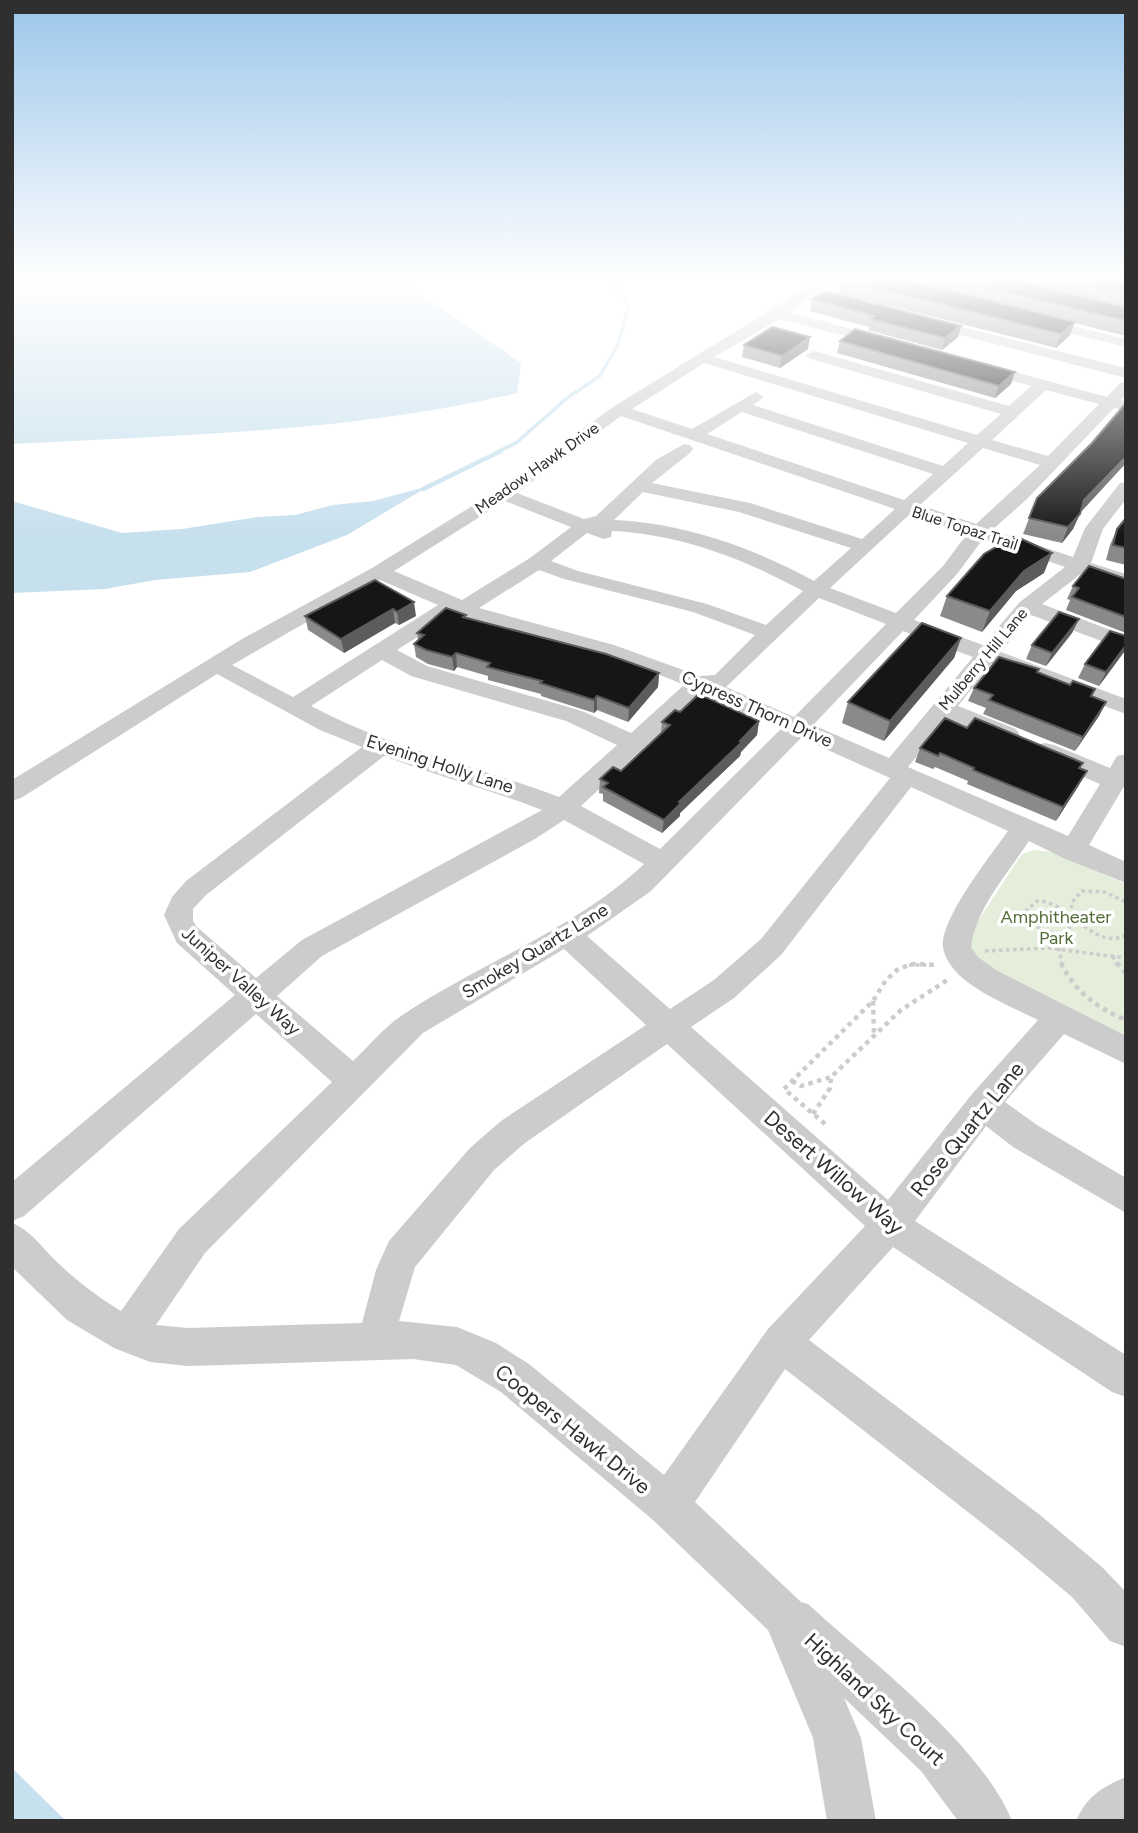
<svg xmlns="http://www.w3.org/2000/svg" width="1138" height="1833" font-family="Figtree,sans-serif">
<rect width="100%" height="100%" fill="#fff"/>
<path fill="#e5eddb" d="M1035,850L1051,852L1126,884V1040L978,963L967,945L968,936L1022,854Z"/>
<g fill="#c7e0ee">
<path d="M12,280H399L521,363L517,393C352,432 181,435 12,444Z"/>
<path d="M429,486L347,535L250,572L155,580L105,589L12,593V501L122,533L182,529L257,517L295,515L333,505L373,501Z"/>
<path d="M12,1768L66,1821H12Z"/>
</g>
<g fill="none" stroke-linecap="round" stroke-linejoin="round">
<path stroke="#c7e0ee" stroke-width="3.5" d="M497,452L516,443L567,398L600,376L618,344L629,305L610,280"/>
<path stroke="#c7e0ee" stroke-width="4.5" d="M423,489L501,451"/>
<g stroke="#ccc" stroke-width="3.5" stroke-dasharray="3.5 3.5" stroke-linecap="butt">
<path d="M1063,932L1069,930L1072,902L1082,891L1105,892L1126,902"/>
<path d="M985,951L1048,948L1126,958"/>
<path d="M1113,956L1117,965"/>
<path d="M909,965H937"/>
<path d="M1062,965L1056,933C1041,931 1031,925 1027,910L1037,901C1069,900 1093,952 1126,935"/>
</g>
<g stroke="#ccc" stroke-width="4.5" stroke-dasharray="4.5 4.5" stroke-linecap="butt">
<path d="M1061,963C1075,992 1097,1008 1126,1020"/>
<path d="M1117,963L1126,973"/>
<path d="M873,1001L874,1034"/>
<path d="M792,1081L801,1086L831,1077"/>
<path d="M813,1114L830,1088L831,1077L901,1010L949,979"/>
<path d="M825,1124L784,1089L873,1001L886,980L897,970L911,964L938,965"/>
</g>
<g fill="#ccc" fill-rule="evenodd">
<path d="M819,280H835L789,312L893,340L895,343L893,346L888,347L780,319L714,357L977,435L1001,414L808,358L806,355L813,351L818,352L1009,406L1031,386L973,370L970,367L973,364L978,362L1107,397L1120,383L1126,381V395L1121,400L1126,402V410L1114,408L1026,500L992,530L1073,557L1085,528L1120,483L1126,482V499L1103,529L1091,563L1126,574V587L1082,573L1042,604L1126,636V650L1031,615L1001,652L1126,699V714L991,664L958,706L1016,729L1020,735L1016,741L1008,743L1000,741L947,719L908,767L1068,836L1100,784L1036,757L1033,751L1036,745L1045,743L1054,745L1110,768L1117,756L1126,754V783L1089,845L1126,862V883L1063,858L1029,841C1008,873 976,908 971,947L978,957L996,970L1126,1036V1064L1064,1034L1005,1102L1037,1125L1126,1178V1213L1013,1147L986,1126L915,1221L1126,1355V1397L1112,1392L893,1247L809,1340L1040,1515L1102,1567L1126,1592V1647L1110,1641L1072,1597L1010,1545L785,1369L695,1502L801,1602L808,1604C870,1661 981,1744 1012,1821H958L921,1771L844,1698L861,1738L876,1821H827L813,1738L768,1630L653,1520L501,1392L456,1365L413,1359L188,1366L150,1362L114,1348L67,1320L12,1267V1223C32,1231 43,1249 58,1263C78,1282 98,1297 121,1311L179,1229L332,1082L256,1014L24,1216L12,1221V1182L235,995L177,943L164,915L172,897L186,881L362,747L320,730L217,674L21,798L12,801V780L242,639L372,568L498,490L613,407ZM704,363L968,443L943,466L753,405L764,397L756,392L692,429L632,409ZM1046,390L1099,404L1048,456L992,440ZM742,412L933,474L904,500L707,434ZM621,416L895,509L862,539L750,503L652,483L690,453L693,449L690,445L684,444L656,460L596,516L584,519L517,493ZM983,448L1040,465L976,524L920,505ZM643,492L739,512L851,548L814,581C754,548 684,523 614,520ZM505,501L571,527L530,558L462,600L394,571ZM910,514L967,534L943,566L896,613L830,588ZM612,531C680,534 744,559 803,591L766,625L707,604L578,571L551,561L587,533L604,539L611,537ZM983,539L1065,567L1020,602L983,645L914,620L957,574ZM539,570L564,579L693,612L755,635L715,675L700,676L614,645L479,608ZM380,580L438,605L293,697L232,665ZM819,598L886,624L794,717L726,687ZM455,613C529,644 610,652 684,685L631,733L582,711L427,666L397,650ZM903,631L973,657L889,758L813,725ZM382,660L411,676L566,721L617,745L559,797C477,766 389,748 311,706ZM702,694L781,729L660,849L581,806ZM801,738L890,778L761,939L714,980L670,1009L587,936L651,891ZM384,756C436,776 489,789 542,810L302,940L256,978L197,927L193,921V909L206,895ZM911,787L1008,831C991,855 940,919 943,947C944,957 952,968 959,975C981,995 1012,1007 1038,1020L972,1094L888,1200L691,1027L734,998L781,955ZM564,820L644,864C576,929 482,962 404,1014C385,1026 369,1046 353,1061L277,996L322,956L535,839ZM564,949L646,1025L501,1121L470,1148L389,1241L376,1270L362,1323L188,1328L156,1325L205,1253L423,1033ZM667,1044L865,1226L768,1329L664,1475L529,1364L496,1343L457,1327L399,1321L415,1267L494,1170L525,1143Z"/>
<path d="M922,317L1126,368V378L917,324V318Z"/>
<path d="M1036,317L1126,339V347L1031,324V318Z"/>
<path d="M1126,1777V1821H1076C1086,1797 1102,1787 1126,1777Z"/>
</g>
</g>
<g fill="#8a8a8a">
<path d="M841,280H1126V336L1074,323L1070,335L1056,348L839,293Z"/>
<path d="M812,299L961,326L958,337L942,350L868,330L869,327L810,311Z"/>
<path d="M840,341L1011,384L995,398L837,353Z"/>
<path d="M744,345L808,349L780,368L742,357Z"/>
<path d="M1126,403V463L1080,513L1073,529L1062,543L1023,534L1037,498L1092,443Z"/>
<path d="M1126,518V565L1106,560L1110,545L1117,529Z"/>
<path d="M1044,573L1016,591L982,632L940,616L947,596Z"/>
<path d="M1126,579V633L1066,610L1070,600L1067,599L1073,586Z"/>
<path d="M375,580L416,616L399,625L395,623L344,653L308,630L305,616Z"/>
<path d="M466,615V618L659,673L658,687L628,722L597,710L594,713L541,696V694L488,680V676L457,667L454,671L428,664L416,657L414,644L418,640L417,633Z"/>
<path d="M1079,619L1072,633L1046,666L1026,659L1032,645Z"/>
<path d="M1126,636V648L1124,652L1099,686L1078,678L1085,664Z"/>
<path d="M961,638L954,658L884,741L842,723L848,702Z"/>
<path d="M1038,673L1106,702L1099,716L1075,751L983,714L986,708L968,701L974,688Z"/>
<path d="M680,712L759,721L757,735L741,752L740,756L680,813V816L662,833L603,801V794L599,793L600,779L621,771L661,733L662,722Z"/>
<path d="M967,728L1080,768L1079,785L1056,821L967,784L968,781L935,767L933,769L915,762L920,748Z"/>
</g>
<g fill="#5c5c5c">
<path d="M1075,322L1070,335L1056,348L1061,334Z"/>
<path d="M961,326L958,337L942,350L945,338Z"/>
<path d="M810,337L808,349L780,368L782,356Z"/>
<path d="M1015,372L1011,384L995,398L999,386Z"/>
<path d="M1126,457V463L1077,516L1084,500Z"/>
<path d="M1080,514L1073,529L1062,543L1068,527Z"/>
<path d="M1052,553L1044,573L1016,591L982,632L990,611L1024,571Z"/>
<path d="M414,602L416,616L399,625L397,612Z"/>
<path d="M393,609L395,623L344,653L341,639Z"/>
<path d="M1079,619L1072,633L1046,666L1052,653Z"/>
<path d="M961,638L954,658L884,741L890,721Z"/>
<path d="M1126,645L1124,652L1099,686L1106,672Z"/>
<path d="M456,653L457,667L454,671L452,657Z"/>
<path d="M659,673L658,687L628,722L629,708Z"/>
<path d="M597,696V710L594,713V700Z"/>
<path d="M1106,702L1099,716L1075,751L1083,737Z"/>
<path d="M759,721L757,735L741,752L740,756L680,813V816L662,833L664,820L679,802Z"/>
<path d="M1087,771L1079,785L1056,821L1063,807Z"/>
</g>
<g fill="#161616" stroke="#5c5c5c" stroke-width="2">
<path d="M844,280H909L1075,322L1061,334Z"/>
<path d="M957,280H1017L1126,307V321Z"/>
<path d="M1068,280H1123L1126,281V294Z"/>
<path d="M826,291L961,326L945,338L870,319L874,316L812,299Z"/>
<path d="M772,327L810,337L782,356L744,345Z"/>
<path d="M855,329L1015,372L999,386L840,341Z"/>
<path d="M1126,403V457L1084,500L1080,514L1068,527L1029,518L1037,498L1092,443Z"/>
<path d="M1126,518V548L1113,545L1117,529Z"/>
<path d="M1015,536L1052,553L1024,571L990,611L947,596L984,554Z"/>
<path d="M1089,566L1126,579V617L1072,597L1079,588L1073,586Z"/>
<path d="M375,580L414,602L397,612L393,609L341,639L305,616Z"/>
<path d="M446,608L466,615L463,617L606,654L659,673L629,708L597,696L594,700L540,683L542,681L487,667L490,663L456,653L452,657L426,650L414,644L424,635L417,633Z"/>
<path d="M1059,612L1079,619L1052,653L1032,645Z"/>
<path d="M922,623L961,638L890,721L848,702Z"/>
<path d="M1110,631L1126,636V645L1106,672L1085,664Z"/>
<path d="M999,657L1039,669L1037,672L1070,685L1073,681L1095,689L1091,696L1106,702L1083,737L989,700L993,695L974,688Z"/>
<path d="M699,694L759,721L740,741L742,742L679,802L681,803L664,820L603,787L608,783L600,779L613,767L621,771L670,725L662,722L675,710L680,712Z"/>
<path d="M945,718L967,728L975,718L1083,763L1079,768L1087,771L1063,807L973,770L974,768L940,753L938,756L920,748Z"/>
</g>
<linearGradient id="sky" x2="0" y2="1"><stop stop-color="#9bc6ea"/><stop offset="0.52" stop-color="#fff"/><stop offset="1" stop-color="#fff" stop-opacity="0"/></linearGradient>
<rect width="1138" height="537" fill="url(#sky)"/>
<g text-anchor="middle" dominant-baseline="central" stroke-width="7" stroke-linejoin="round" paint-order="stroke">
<g font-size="16" fill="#2f2f2f" stroke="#fff">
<text transform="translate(537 468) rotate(-35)">Meadow Hawk Drive</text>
<text transform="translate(965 528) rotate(18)">Blue Topaz Trail</text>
<text transform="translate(983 659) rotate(-50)">Mulberry Hill Lane</text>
</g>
<g font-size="18" fill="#2f2f2f" stroke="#fff">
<text transform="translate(757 709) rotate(24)">Cypress Thorn Drive</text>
<text transform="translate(440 764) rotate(18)">Evening Holly Lane</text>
<text transform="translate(535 951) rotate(-31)">Smokey Quartz Lane</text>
<text transform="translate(241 981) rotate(42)">Juniper Valley Way</text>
</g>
<g font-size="18" fill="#536d39" stroke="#fff">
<text x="1056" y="917">Amphitheater<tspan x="1056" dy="21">Park</tspan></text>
</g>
<g font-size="21" fill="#2f2f2f" stroke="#fff">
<text transform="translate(967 1129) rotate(-51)">Rose Quartz Lane</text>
<text transform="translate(834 1172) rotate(41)">Desert Willow Way</text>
<text transform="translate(573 1429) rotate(39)">Coopers Hawk Drive</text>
<text transform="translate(875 1699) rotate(43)">Highland Sky Court</text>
</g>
</g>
<rect width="1138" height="1833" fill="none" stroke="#2f2f2f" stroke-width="28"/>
</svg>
